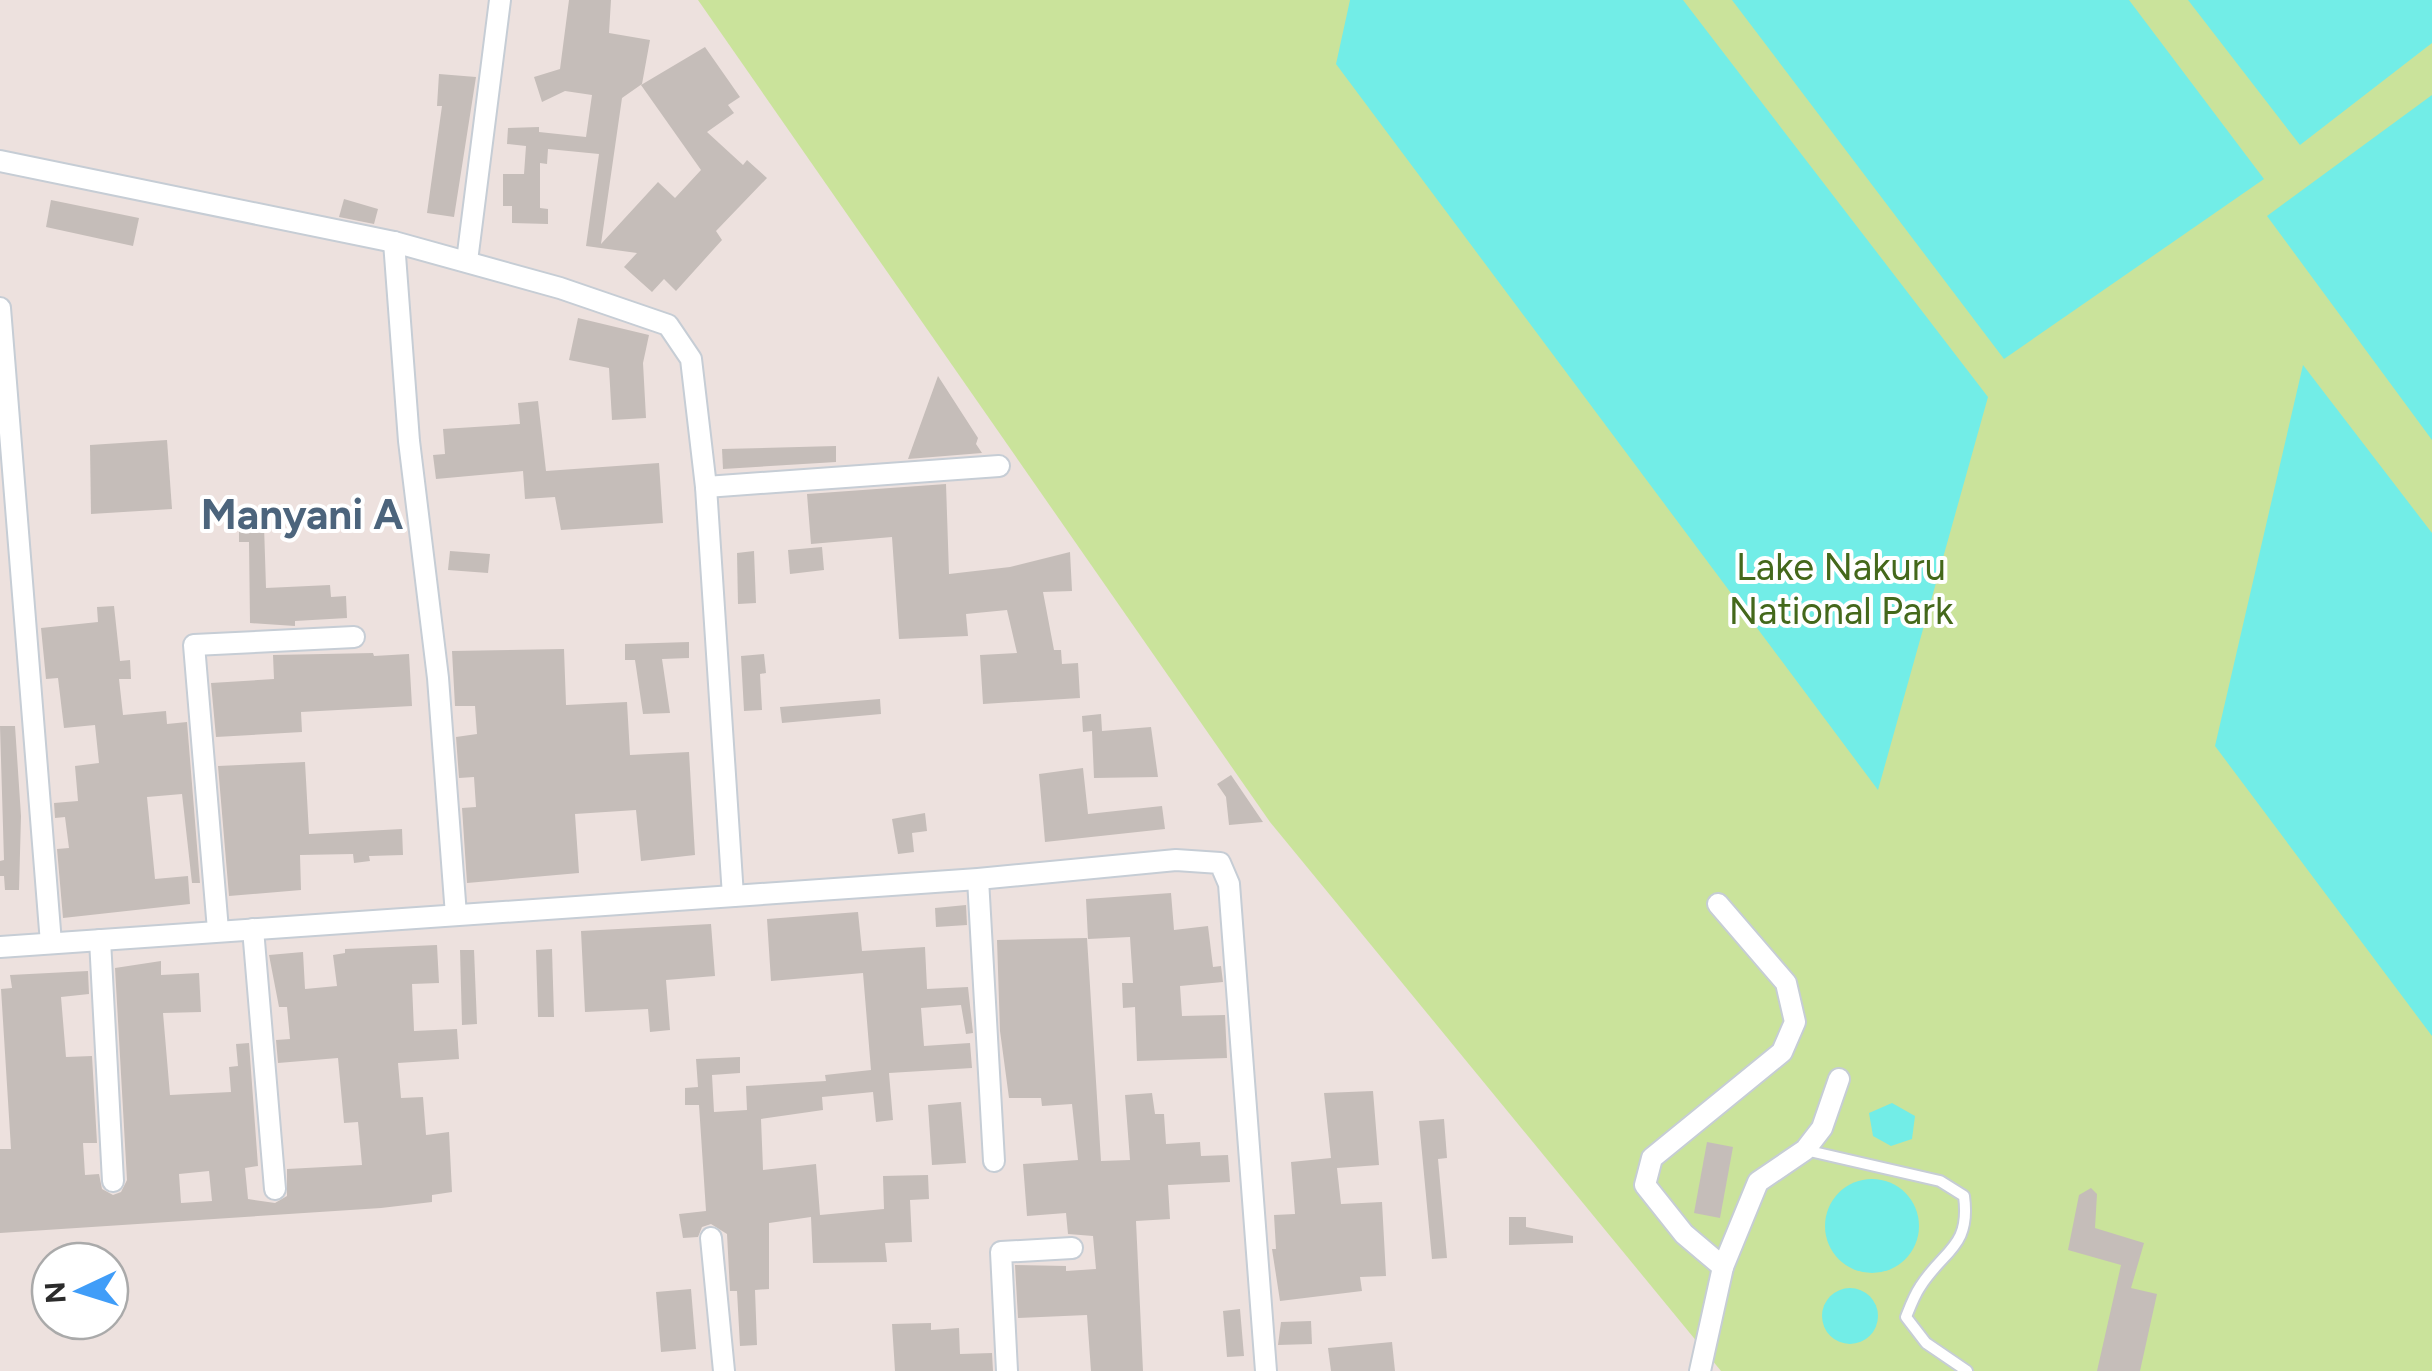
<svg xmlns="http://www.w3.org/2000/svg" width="2432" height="1371" font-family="Figtree,sans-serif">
<rect width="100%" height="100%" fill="#ede1de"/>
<path fill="#cae39b" d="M698,0H2432V1371H1721L1270,822Z"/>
<g fill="#72ede7">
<path d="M1350,0H1683L1988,397L1878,790L1336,64Z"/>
<path d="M1732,0H2129L2264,179L2004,359Z"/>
<path d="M2188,0H2432V43L2300,145Z"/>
<path d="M2432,95V440L2267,216Z"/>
<path d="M2303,365L2432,533V1036L2215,746Z"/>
<path d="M1892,1103L1915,1116L1912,1139L1891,1146L1873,1136L1869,1113Z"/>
<circle cx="1872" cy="1226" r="47"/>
<circle cx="1850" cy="1316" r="28"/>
</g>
<g fill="#c5bdb9" fill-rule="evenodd">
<path d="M569,0H611L609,33L650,40L642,84L622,98L601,244L658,182L675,198L701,170L641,85L705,47L740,97L728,105L734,113L707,132L743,165L747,160L767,178L716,231L722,240L676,291L664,279L652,292L624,267L637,253L586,246L599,154L548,149L547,164L540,163V208L548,209V224L512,223V206H503V174H524L526,146L507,144L508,128L539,127V132L586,137L592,95L565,91L542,102L534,77L560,69Z"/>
<path d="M439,74L476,77L454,217L427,213L442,106H437Z"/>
<path d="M344,199L378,209L374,224L339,217Z"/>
<path d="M51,200L139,218L133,246L46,227Z"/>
<path d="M578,318L649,335L643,363L646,418L612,420L609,368L569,360Z"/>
<path d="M938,376L978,438L976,444L982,453L908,459Z"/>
<path d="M538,401L546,471L659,463L663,523L561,530L555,497L525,499L523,471L436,479L433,455L445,454L443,429L520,424L518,403Z"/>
<path d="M167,440L172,509L91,514L90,445Z"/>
<path d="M836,446V462L723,469L722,449Z"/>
<path d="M946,484L949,574L1010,567L1070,552L1072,591L1043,592L1054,650H1061L1062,664L1078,663L1080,698L983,704L980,655L1017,653L1007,610L966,614L968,636L899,639L892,537L811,544L807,494Z"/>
<path d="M264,525L266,588L330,585L331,597L346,596L347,618L295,621V626L250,623L249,542H239V526Z"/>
<path d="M822,547L824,570L790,574L788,550Z"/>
<path d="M450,551L490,554L488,573L448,570Z"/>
<path d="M754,551L756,603L738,604L737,553Z"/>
<path d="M114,606L120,661L130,660L131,679H119L123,715L166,711L167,724L187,722L200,883H192L182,794L147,797L155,879L188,876L190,904L63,918L57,849L69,848L65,817L55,818L54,803L78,801L75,766L99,763L95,725L64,728L58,678L46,679L41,628L98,622L97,607Z"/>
<path d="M689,642V658L662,659L670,713L643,714L635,660H625V644Z"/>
<path d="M564,649L566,705L627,702L630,755L689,752L695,855L641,861L636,810L575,814L579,873L467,883L462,808L476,807L474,777L459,778L456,737L477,734L475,706H455L452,651Z"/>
<path d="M373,653L374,656L409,654L412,706L301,712L302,732L216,737L211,683L274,679L273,655Z"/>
<path d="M764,654L766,673L760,674L762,710L744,711L741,656Z"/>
<path d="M880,699L881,714L782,723L780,707Z"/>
<path d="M1101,714L1102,731L1151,727L1158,777L1094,778L1092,731L1083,732L1082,716Z"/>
<path d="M0,726H15L21,816L19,890H5L4,876H0V861L4,860Z"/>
<path d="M305,762L309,834L402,829L403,855L369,856L370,861L354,863L353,854L300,855L301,890L229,896L218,766Z"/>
<path d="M1083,768L1088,814L1162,806L1165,829L1045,842L1039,774Z"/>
<path d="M1231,775L1263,822L1229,825L1226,797L1217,784Z"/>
<path d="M925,813L927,831L912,833L914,852L898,854L892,819Z"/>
<path d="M1171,893L1174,930L1208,926L1213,967L1221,966L1223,982L1180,986L1182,1016L1225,1015L1227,1058L1137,1061L1135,1007L1123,1008L1122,983H1133L1130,937L1088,939L1086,899Z"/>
<path d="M966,905L967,925L936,927L935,908Z"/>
<path d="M858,912L862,951L925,947L927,989L968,987L973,1033L966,1034L961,1005L921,1008L924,1046L970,1043L972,1068L889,1073L893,1120L876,1122L873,1092L822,1097L823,1110L761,1119L763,1170L816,1164L820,1215L884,1209L883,1176L928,1175L929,1199L910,1200L912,1242L885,1243L887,1262L813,1263L811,1217L769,1223V1289L755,1290L757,1345L740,1346L737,1291H730L727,1234L711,1224L702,1227L698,1237L683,1238L679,1214L706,1211L699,1105H685V1088L698,1087L696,1059L740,1057V1073L712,1075L714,1112L747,1110L746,1086L826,1081L825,1075L871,1070L863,973L771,981L767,919Z"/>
<path d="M711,924L715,976L666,980L670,1030L650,1032L648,1009L585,1012L581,931Z"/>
<path d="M1087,938L1101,1161L1130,1160L1125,1095L1152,1093L1155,1114H1164L1166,1144L1200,1142L1201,1156L1228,1155L1230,1182L1168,1185L1170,1219L1136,1221L1143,1371H1091L1087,1315L1018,1318L1015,1265L1066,1266V1271L1096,1269L1093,1236L1068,1234L1066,1213L1027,1216L1023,1164L1078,1160L1072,1104L1042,1106L1041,1098H1009L1000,1031L997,940Z"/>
<path d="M437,945L439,983L412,984L414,1031L457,1029L459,1059L398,1063L401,1098L423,1097L426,1135L449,1132L452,1192L432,1195V1202L381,1208L0,1233V1149H11L1,989L12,988L10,975L88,971L89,994L61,997L66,1057L92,1056L97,1143H83L85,1175L99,1174L102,1189L113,1195L121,1192L127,1180L115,968L161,961V975L199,973L201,1012L163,1013L170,1095L231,1092L229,1067L238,1066L236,1044L249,1043L258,1166L245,1168L248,1199L275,1203L287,1196V1169L362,1165L358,1122L344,1123L338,1058L278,1063L276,1040L290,1039L287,1007H279L269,955L303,952L305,989L337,986L333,955L345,953V949ZM209,1171L212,1201L181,1203L179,1174Z"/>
<path d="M552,949L554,1017H538L536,950Z"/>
<path d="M460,950H474L477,1024L462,1025Z"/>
<path d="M1373,1091L1379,1165L1337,1168L1341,1204L1382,1202L1386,1276L1360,1277L1362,1291L1280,1301L1272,1249H1276L1274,1215L1295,1214L1291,1162L1331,1158L1324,1093Z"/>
<path d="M961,1102L966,1163L932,1165L928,1105Z"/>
<path d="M1444,1119L1447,1158L1438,1159L1447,1258L1432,1259L1419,1121Z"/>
<path d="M1707,1142L1733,1147L1720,1218L1694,1213Z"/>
<path d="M2091,1188L2097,1194L2095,1228L2144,1243L2131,1288L2157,1294L2140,1371H2097L2121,1265L2068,1250L2079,1195Z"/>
<path d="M1509,1217H1526V1227L1573,1236V1243L1509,1245Z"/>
<path d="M691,1289L696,1349L661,1352L656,1292Z"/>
<path d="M1240,1309L1244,1356L1227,1357L1223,1311Z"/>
<path d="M1311,1321L1312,1344L1278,1345L1281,1322Z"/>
<path d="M931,1323V1330L959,1328L960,1354L992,1353L993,1371H895L892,1324Z"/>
<path d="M1392,1342L1395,1371H1331L1328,1348Z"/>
</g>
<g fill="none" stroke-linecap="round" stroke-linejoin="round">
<defs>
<path id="lane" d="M1805,1150L1940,1181L1964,1196C1971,1248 1943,1250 1920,1287C1914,1296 1910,1307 1906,1317L1926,1343L1967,1371"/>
<g id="street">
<path d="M0,161L394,242L560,288L668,325L691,359L706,487L733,896"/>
<path d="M394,242L409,441L438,678L456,915"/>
<path d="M467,261L500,0"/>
<path d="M0,308L51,943"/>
<path d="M706,487L999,466"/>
<path d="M978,879L994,1161"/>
<path d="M1718,904L1786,983L1795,1022L1782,1052L1652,1158L1645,1185L1684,1234L1723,1267"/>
<path d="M253,929L275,1189"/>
<path d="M218,930L194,645L354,637"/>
<path d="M100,940L113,1181"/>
<path d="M0,947L978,879L1176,860L1220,863L1229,884L1266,1371"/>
<path d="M711,1238L724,1371"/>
<path d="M1007,1371L1001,1252L1072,1248"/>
<path d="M1700,1371L1723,1267L1758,1182L1805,1150L1822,1128L1839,1079"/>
</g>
</defs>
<use href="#lane" stroke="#c6cdd5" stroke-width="14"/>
<use href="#street" stroke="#c6cdd5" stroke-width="24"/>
<use href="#lane" stroke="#fff" stroke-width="10"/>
<use href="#street" stroke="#fff" stroke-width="20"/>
</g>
<g text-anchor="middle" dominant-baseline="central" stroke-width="8" stroke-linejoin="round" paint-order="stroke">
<g font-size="38" fill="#44681b" stroke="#fff">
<text x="1841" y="567">Lake Nakuru<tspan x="1841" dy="44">National Park</tspan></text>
</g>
<g font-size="42" font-weight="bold" fill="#4c647c" stroke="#fff">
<text x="302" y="514">Manyani A</text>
</g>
</g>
<g transform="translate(80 1291) rotate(266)"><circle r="48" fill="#ffffff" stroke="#aaaaaa" stroke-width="2.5"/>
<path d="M0-8L18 38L0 25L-18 38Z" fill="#409df8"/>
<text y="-15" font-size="28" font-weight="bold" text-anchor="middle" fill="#2b2b2b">N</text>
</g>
</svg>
